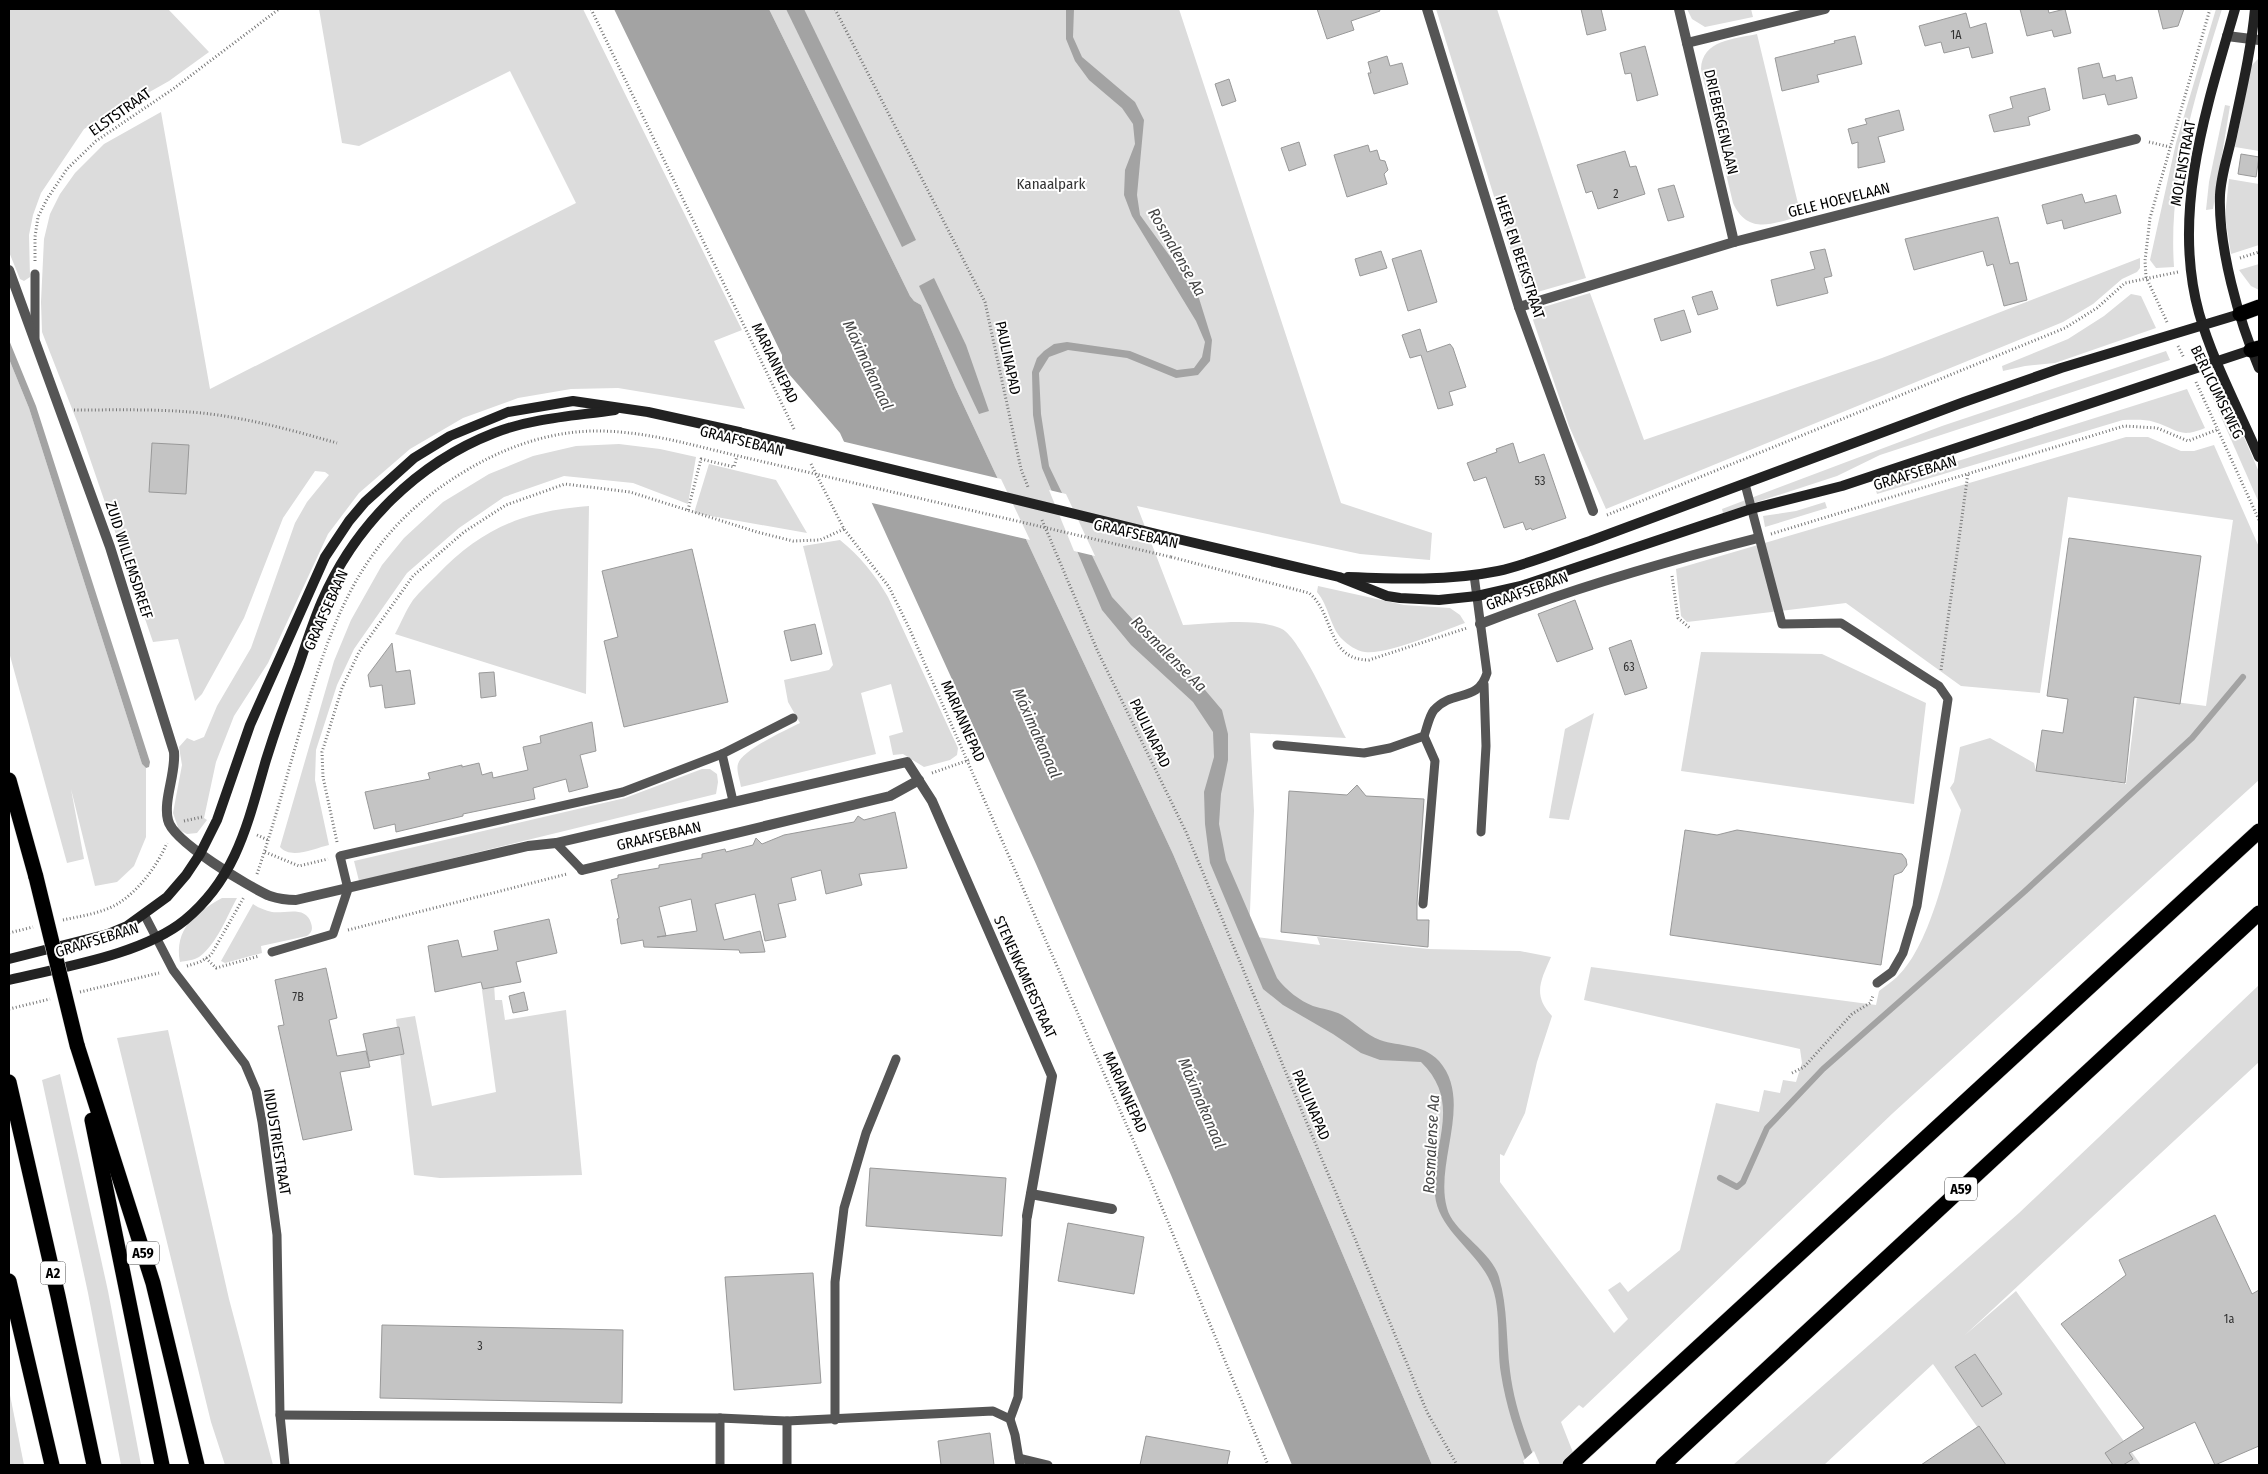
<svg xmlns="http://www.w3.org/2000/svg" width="2268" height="1474" font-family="'Fira Sans Condensed',sans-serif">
<rect width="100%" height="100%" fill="#fff"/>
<g fill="#dcdcdc">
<path d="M9,9H168L209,52L169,81L84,129L41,193L33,215L29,235L30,277L24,281L20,279L9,252Z"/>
<path d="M319,9H583L742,330L714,341L745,409L618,388L571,389L518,398L463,418L410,449L359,493L328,534L268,663L234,716L216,762L204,818L207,820L197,833L187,834L179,830L173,813L182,765L179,747L187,738L194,741L204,737L217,706L251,648L295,523L307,502L329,475L325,472L315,471L283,518L244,618L202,694L195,701L178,639L153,642L78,424L42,332L41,302L44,239L50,214L60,194L75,173L104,144L161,112L210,389L576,203L510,71L359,146L342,143Z"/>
<path d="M769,9H1179L1341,503L1432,533L1430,560L1360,554L1137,506L1183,625C1210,624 1257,617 1282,629C1300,638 1335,717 1346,738L1250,733L1254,811L1249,936L1320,945L1317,937L1428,949L1520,951L1551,957C1541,980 1532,995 1552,1016L1537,1062L1525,1113L1504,1156L1500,1154V1182L1614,1333L1628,1319L1608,1290L1620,1282L1628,1292L1680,1250L1716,1103L1759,1112L1764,1090L1780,1093L1783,1080L1796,1082L1802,1063L1800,1049L1584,1000L1591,967L1876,1005L1879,991C1885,986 1892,982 1897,977C1932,944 1949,857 1961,810L1950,788L1954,782L1960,747L1990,738L2034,763L2036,771L2126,784L2137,697L2206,706L2233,520L2068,497L2040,693L1961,686L1846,603L1687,622L1681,616L1676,569L2126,437H2148L2181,451H2194L2214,445L2259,547V780L1893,1113L1583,1408L1579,1405L1561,1422L1578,1465H1432L1173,854L955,387L921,305L914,301L910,296Z"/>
<path d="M1436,9H1497L1586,278L1534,293L1525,291L1522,287Z"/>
<path d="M1687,9H1751L1753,17L1705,27L1692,19Z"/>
<path d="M2216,9H2222C2196,93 2168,178 2174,267L2156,268L2150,260L2176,143Z"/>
<path d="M1757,34L1801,216C1774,223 1748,236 1733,203L1701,69C1702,40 1734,39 1757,34Z"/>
<path d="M2259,58V151L2235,147L2251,66Z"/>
<path d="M2225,105L2230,106L2213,209L2206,210L2209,182Z"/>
<path d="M2229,179L2259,184V245L2231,254L2225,216Z"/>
<path d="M2140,258V268L2137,272L2122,279L2093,304L2063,322L1606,509L1569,426L1533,320L1537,309L1590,293L1644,440L1882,358Z"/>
<path d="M2259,264V290L2251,286L2239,270Z"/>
<path d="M2131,294L2141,296L2156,328L2055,363L2025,366L2003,371L2002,366L2068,339L2104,316Z"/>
<path d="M2166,351L2170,360L1880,455L1837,476L1723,513L1722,509L1942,426Z"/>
<path d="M9,359L29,408L142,764L146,768V837L134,866L117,882L95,886L71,789L84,859L67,863L9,652Z"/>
<path d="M2187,389L2205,428C2179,439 2178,429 2154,422C2145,419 2133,420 2123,420L1877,494L1875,487Z"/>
<path d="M2211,394L2219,397L2227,404L2240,428L2259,472V503Z"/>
<path d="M619,444L660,449L696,457L688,504L633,483L564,476L504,497L459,528L407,573L354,649L337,685L316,750L315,780L329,845C315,848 291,860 280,847L334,661L351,620L382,565L404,538L443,502L489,474L533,456L576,446Z"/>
<path d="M709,464L776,480L807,533L694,513Z"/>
<path d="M1825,502L1827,508L1765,527L1763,516L1796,511Z"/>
<path d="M589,506L586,694L395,634C401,623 406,610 413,600C420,591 429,583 437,575C482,528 524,511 589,506Z"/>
<path d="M840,540C859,555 876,576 888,597L958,748L957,755L950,760L924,767L903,754L893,755L889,736L903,732L891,684L861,693L876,754L741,787C740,780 736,770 738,764C742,750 786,730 800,723L788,702L784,680L829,670L833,665L803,546Z"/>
<path d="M1318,586L1404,605L1450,608L1460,615L1465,623C1442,631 1387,655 1365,652C1357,651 1348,645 1342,639C1330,627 1329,606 1317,592Z"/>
<path d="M1701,652L1822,654L1926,703L1914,804L1681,771Z"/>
<path d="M1594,713L1569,820L1549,818L1565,729Z"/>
<path d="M702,769H710L717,774L718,782L716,794L359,881L354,861L625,798Z"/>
<path d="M222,898H237C227,916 217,944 199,957C194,960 186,961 180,962C174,929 195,913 222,898Z"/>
<path d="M253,904C259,908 265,910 272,912C284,914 306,905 311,923C313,929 312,932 307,936L261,946L262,953L225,963L221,961Z"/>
<path d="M481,983H494L495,1000H502L505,1020L566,1010L582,1175L440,1178L414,1175L396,1019L415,1016L432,1106L496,1092Z"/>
<path d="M2259,985V1062L1965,1335L2016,1291L2141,1465H2004L1933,1364L1824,1465H1733L2019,1213Z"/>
<path d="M168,1030L229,1299L273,1465H225L211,1422L117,1038Z"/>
<path d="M60,1074L108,1291L141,1465H121L88,1293L42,1080Z"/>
<path d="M9,1390L24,1465H9Z"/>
</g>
<g fill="#a3a3a3">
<path d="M614,9H769L910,296L914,301L921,305L955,387L1173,854L1432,1465H1292L1171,1175L1036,864L840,433L782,366V355Z"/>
<path d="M786,9H804L916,240L902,247Z"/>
<path d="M1066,9H1074L1073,37L1082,57L1135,102L1144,120L1137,195L1140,215L1198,295L1212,340L1210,361L1198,375L1176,378L1127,358L1068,350L1049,357L1039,373L1041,414L1049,466L1112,597L1146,634L1200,684L1222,710L1228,734V760L1221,794L1219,824L1226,860L1277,978C1286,990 1300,1001 1313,1006C1322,1009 1333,1010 1342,1015C1355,1023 1365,1034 1380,1040C1400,1047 1422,1043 1439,1061C1474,1101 1434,1163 1447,1208C1453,1232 1491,1250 1499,1277C1508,1308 1506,1340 1510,1371C1514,1404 1525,1434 1537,1465H1527C1516,1435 1506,1406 1501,1374C1496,1343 1503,1305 1488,1277C1473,1249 1438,1228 1435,1195C1430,1146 1464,1104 1421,1062L1380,1060L1361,1053L1333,1034L1283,1005L1263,989L1210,863L1205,824L1204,792L1214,757L1213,732L1193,702L1131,645L1102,610L1042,468L1033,415L1032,372L1037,358L1044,351L1054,344L1067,342L1130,351L1177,370L1194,368L1202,357L1205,342L1196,321L1132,216L1124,195L1125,170L1135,144L1133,124L1122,108L1089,80L1075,61L1066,39Z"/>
<path d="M934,278L966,345L989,411L979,414L919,286Z"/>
<path d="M9,340L36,406L150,762L149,767L146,768L142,764L29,408L9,359Z"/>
</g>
<g fill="#fff">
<path d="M841,441L1001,479L1030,540L868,502Z"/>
<path d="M1049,490L1066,494L1095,556L1074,551Z"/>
<path d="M1534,1451L1540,1465H1525L1523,1461Z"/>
</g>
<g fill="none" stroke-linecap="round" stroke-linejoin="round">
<path stroke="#a3a3a3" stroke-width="6" d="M1720,1178L1737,1187L1743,1182L1767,1128L1823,1069L2024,892L2192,738L2243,677"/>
</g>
<g fill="#c4c4c4" stroke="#999" fill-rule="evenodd">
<path d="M1317,9H1379L1380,11L1351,21L1354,30L1327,39Z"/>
<path d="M1581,9H1601L1606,30L1587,35Z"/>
<path d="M2020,9H2048L2049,13L2065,9L2071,33L2054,37L2052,30L2027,36Z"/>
<path d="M2158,9H2184L2178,26L2163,29Z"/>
<path d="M1966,13L1970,28L1986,23L1993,53L1972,58L1969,47L1944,53L1941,42L1925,46L1919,26Z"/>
<path d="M1855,36L1862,64L1817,75L1819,82L1782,91L1775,58L1835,43L1834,41Z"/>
<path d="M1645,46L1658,95L1637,101L1631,73L1625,74L1620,53Z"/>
<path d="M1387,56L1390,66L1402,63L1408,84L1374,94L1368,73H1371L1368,62Z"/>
<path d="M2099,63L2103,78L2115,75L2116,81L2132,77L2137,98L2108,105L2105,94L2083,99L2078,68Z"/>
<path d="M1229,79L1236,101L1222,106L1215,84Z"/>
<path d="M2045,88L2050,110L2028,117L2030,125L1994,132L1989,115L2013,108L2010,97Z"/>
<path d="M1899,110L1904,130L1878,137L1885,162L1858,168V142L1852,144L1848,129L1867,124L1865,119Z"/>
<path d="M1299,142L1306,165L1289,171L1281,148Z"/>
<path d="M1368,145L1370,152L1377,150L1380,160L1385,161L1388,170L1384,174L1387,184L1347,197L1334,155Z"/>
<path d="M1625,151L1630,167L1636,166L1645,194L1598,209L1592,191L1586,193L1577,165Z"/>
<path d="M2241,154L2259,157L2256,177L2238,174Z"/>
<path d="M1674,185L1684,217L1668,221L1658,189Z"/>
<path d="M2082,194L2085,203L2116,195L2121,213L2064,229L2062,220L2047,224L2042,205Z"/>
<path d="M1998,217L2010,264L2018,262L2027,300L2004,306L1993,264L1987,266L1983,251L1914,270L1905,239Z"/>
<path d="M1825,249L1832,276L1824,278L1828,293L1777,306L1771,280L1815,269L1810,252Z"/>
<path d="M1421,250L1437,302L1408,311L1392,259Z"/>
<path d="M1381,251L1387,268L1360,276L1355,259Z"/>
<path d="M1712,291L1718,309L1698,315L1692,297Z"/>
<path d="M1684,310L1691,332L1661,341L1654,319Z"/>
<path d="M1420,329L1427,352L1450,344L1453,348L1466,387L1449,392L1453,405L1438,409L1421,355L1410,358L1402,335Z"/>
<path d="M152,443L189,445L186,494L149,492Z"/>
<path d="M1513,443L1519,463L1544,454L1566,518L1532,530L1531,528L1526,530L1523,522L1504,528L1486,477L1474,481L1467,463L1497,452L1496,449Z"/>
<path d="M2069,538L2201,556L2180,704L2134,697L2125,783L2036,771L2042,730L2063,733L2068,699L2047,696Z"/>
<path d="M692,549L728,702L624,727L604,641L618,637L602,571Z"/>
<path d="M1575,600L1593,649L1557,662L1538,614Z"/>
<path d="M815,624L822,654L791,661L784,631Z"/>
<path d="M1631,640L1647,688L1625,695L1609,648Z"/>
<path d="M392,643L396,672L410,670L415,704L385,708L382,685L370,687L368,675Z"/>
<path d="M494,672L496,696L481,698L479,673Z"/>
<path d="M592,722L596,751L580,755L588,787L569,792L566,779L533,788L535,799L463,814V816L396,832L395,824L374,829L365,792L430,779L428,773L462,765V767L479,763L482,775L492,772L493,778L528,770L523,747L541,743L540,736Z"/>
<path d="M1357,785L1366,796L1424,799L1417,903V920H1429L1428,947L1281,932L1289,791L1347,795Z"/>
<path d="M895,812L907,868L859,874L862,885L826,894L821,870L791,878L796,900L778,904L786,937L765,941L755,894L715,904L724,940L760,931L765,952L740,953L739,950L644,947L643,940L621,944L617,919L619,918L611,880L618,878V875L659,868V865L702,858V854L725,849L726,852L753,845L756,838L762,844L784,835L854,822L858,816L864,820ZM691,899L697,931L657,937L666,936L659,907Z"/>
<path d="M1685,830L1717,835L1737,830L1902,854L1906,859L1907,865L1902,872L1894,875L1881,965L1670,935Z"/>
<path d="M549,919L557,953L516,962L521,982L483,989L481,982L435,992L428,946L458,940L462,957L498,950L494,931Z"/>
<path d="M326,968L337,1018L329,1020L337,1056L366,1051L370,1067L340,1072L352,1130L303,1140L278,1026L284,1025L275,980Z"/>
<path d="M524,992L528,1010L513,1013L509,996Z"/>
<path d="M399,1027L404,1054L369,1061L363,1034Z"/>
<path d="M870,1168L1006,1178L1002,1236L866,1226Z"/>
<path d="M2215,1215L2252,1294L2259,1290V1446L2215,1465L2195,1422L2129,1453L2133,1459L2123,1465H2113L2105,1453L2144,1428L2061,1324L2126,1275L2119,1260Z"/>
<path d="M1068,1223L1144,1237L1134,1294L1058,1281Z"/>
<path d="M813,1273L821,1383L734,1390L725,1277Z"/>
<path d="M382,1325L623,1330L622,1403L380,1398Z"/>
<path d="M1975,1354L2002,1394L1982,1407L1955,1367Z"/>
<path d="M1979,1426L2006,1465H1921L1946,1448Z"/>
<path d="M990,1433L994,1465H941L938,1441Z"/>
<path d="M1146,1436L1230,1451L1227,1465H1140Z"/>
</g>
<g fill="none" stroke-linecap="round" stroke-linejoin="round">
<defs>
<g id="highway">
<path d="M2240,314L2259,307"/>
<path d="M2251,350L2259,348"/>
<path d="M9,780L36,877"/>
<path d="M77,1045L153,1283L197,1465"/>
<path d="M9,1082L58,1296L94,1465"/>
<path d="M92,1120L162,1465"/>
<path d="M9,1281L52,1465"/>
<path d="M1570,1465L2259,831"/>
<path d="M1663,1465L2259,913"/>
</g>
</defs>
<use href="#highway" stroke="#dbdbdb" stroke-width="16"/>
<g stroke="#777" stroke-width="3" stroke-dasharray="1 2.5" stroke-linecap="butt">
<path d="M591,9L795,431"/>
<path d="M835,9L985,302L1021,469L1028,487"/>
<path d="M2149,142L2170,147"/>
<path d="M2240,258L2259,252"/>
<path d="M35,261V237L38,217L47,199L67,169L96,141L173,89L279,9"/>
<path d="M2167,322L2146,277L2145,261L2150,218L2210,9"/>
<path d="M2178,346L2184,358"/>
<path d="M2196,382L2259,520"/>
<path d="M74,410C125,410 180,408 230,417C266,423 302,433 337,443"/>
<path d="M811,464L844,529L889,587L910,630L1151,1181L1268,1465"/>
<path d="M688,510L701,459L734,467L737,456"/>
<path d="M1607,515L2065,328L2097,308L2125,283L2178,272"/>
<path d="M1042,520L1098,652L1186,832L1427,1412L1457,1465"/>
<path d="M1771,534L2124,426L2157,428L2188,441L2219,429"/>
<path d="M1171,557L1309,593C1335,614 1326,660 1369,660L1467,628"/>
<path d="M1672,576L1678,618L1691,629"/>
<path d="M1941,670L1968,473"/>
<path d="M932,773L969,760"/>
<path d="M184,821L202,817"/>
<path d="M257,835L268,840"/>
<path d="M337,842L323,777L322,752L342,688L359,652L413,576L464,532L506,505L565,484L630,492L757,532L793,541L820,540L844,529"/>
<path d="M265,852L299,866L328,859"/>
<path d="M257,874C274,824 288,772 303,720C334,612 365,530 467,470C507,446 554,430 601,431C652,432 698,447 747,458"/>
<path d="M63,920C81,916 103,913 119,903C140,889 157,866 167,843"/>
<path d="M348,930L567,874"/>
<path d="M9,933L33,927"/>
<path d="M206,958L216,968L259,956"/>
<path d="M187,966L200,962L211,955L244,897"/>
<path d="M80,992L159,973"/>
<path d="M9,1009L50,999"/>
<path d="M1792,1073L1804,1067L1852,1014L1870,1003L1873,996"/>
</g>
<g stroke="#555" stroke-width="9">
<path d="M35,274V338"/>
<path d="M1745,484L1782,624L1841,623L1939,686L1948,699L1917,906L1903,953L1892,972L1877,983"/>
<path d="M1277,745L1364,753L1390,748L1424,736C1427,728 1429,716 1434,710C1453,689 1478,703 1487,673L1474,575"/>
<path d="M722,754L733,801"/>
<path d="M1481,832L1486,746L1484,684"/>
<path d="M556,843L582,870"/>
<path d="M1423,904L1435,761L1424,736"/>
<path d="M144,914L173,970L245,1064L256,1090L262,1122L277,1235L280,1415L285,1465"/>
<path d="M272,952L333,934L348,889L340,856L623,792L722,754L793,718"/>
<path d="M280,1415L720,1418L787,1421L993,1411L1010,1419L1015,1435L1020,1465"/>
<path d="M1010,1419L1018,1397L1027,1216"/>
<path d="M835,1420V1282L844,1208L866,1133L896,1059"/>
<path d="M1019,1458L1048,1465"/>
<path d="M720,1465V1418"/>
<path d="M787,1465V1421"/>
</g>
<g stroke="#555" stroke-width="10">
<path d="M1427,9L1519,307L1593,511"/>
<path d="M1679,9L1734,242"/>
<path d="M2227,36L2259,40"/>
<path d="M1687,43L1825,9"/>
<path d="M9,270L110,547L174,752C176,774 163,800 168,820C172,841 249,887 270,896C279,899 287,900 296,900L528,846L556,843L907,762L932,801L1052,1076L1027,1216"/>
<path d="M1519,307L1734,242L2136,139"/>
<path d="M1480,624C1571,589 1663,562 1758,538"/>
<path d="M582,870L890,796L919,780"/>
<path d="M1031,1194L1112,1209"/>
</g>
<g stroke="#222" stroke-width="10">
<path d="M2235,9C2207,106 2171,212 2199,313C2213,362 2239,410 2259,457"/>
<path d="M2255,9C2251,52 2241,93 2232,136C2228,155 2221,175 2220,195C2218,247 2239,321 2259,368"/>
<path d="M1165,536L1339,577L1387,596L1400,598L1439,600L1477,596L1521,586L1751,509L1842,486L2251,350"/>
<path d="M1348,577C1398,579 1449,581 1498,571C1529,564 1560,551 1590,541L1964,402L2061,368L2240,314"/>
<path d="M9,959L108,934L127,926L167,897L186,875L200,854L217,820L250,725L325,557L349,521L365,502L414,458L450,436L508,412L573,401L648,412L739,432"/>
<path d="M9,980C62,967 142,955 185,920C237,877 248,822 266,760C276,728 287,697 299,665C306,644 313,622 322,601C355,525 417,463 494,433C532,418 575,416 615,410"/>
</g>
<use href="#highway" stroke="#000" stroke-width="15"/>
<defs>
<path id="highway-bridge" d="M36,877L77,1045"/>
</defs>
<use href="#highway-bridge" stroke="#dbdbdb" stroke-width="16" stroke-linecap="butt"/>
<path stroke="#777" stroke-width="3" stroke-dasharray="1 2.5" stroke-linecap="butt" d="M747,458L1171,557"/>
<path stroke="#222" stroke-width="10" d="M739,432L1165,536"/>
<use href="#highway-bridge" stroke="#000" stroke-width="15"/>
</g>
<g text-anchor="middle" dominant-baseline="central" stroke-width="4" stroke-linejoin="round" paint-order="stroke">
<g font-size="12" fill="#313131">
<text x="1956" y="35">1A</text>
<text x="1616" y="194">2</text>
<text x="1540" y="481">53</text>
<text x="1629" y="667">63</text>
<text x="298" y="997">7B</text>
<text x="2229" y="1319">1a</text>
<text x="480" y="1346">3</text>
</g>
<g fill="#fff" stroke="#4c4c4c" stroke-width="1">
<rect x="1945" y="1177.5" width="32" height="23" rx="4"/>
<rect x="127" y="1241.5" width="32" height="23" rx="4"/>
<rect x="40.5" y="1261.5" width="25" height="23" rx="4"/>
</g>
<g font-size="14" font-weight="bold" fill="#000">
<text x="1961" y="1189">A59</text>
<text x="143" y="1253">A59</text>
<text x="53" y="1273">A2</text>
</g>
<g font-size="15" fill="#000" stroke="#fff">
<text transform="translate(120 112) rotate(-35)">ELSTSTRAAT</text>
<text transform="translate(1721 122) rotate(77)">DRIEBERGENLAAN</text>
<text transform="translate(2183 163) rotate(-80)">MOLENSTRAAT</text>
<text transform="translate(1839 200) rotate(-14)">GELE HOEVELAAN</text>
<text transform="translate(1520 257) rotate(72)">HEER EN BEEKSTRAAT</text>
<text transform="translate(1008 358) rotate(78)">PAULINAPAD</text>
<text transform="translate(775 363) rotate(64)">MARIANNEPAD</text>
<text transform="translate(2217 392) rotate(64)">BERLICUMSEWEG</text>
<text transform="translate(742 441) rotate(14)">GRAAFSEBAAN</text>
<text transform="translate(1915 473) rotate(-17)">GRAAFSEBAAN</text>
<text transform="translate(1136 534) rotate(13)">GRAAFSEBAAN</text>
<text transform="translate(129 560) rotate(72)">ZUID WILLEMSDREEF</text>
<text transform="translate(1527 591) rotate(-20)">GRAAFSEBAAN</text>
<text transform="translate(326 610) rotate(-66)">GRAAFSEBAAN</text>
<text transform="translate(963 721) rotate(66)">MARIANNEPAD</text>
<text transform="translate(1150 733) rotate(64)">PAULINAPAD</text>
<text transform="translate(659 836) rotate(-13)">GRAAFSEBAAN</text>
<text transform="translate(97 940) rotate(-17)">GRAAFSEBAAN</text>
<text transform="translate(1025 977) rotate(66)">STENENKAMERSTRAAT</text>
<text transform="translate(1125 1092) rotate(66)">MARIANNEPAD</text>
<text transform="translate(1311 1105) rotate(67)">PAULINAPAD</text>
<text transform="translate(277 1142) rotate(81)">INDUSTRIESTRAAT</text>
</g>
<g font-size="15" fill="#333" stroke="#fff">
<text x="1051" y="184">Kanaalpark</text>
</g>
<g font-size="16" font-style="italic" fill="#444" stroke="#fff">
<text transform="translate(1177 252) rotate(60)">Rosmalense Aa</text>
<text transform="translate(868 365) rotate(65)">Máximakanaal</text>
<text transform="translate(1169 654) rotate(45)">Rosmalense Aa</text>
<text transform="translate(1037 733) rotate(66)">Máximakanaal</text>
<text transform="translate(1202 1103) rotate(67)">Máximakanaal</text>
<text transform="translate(1431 1144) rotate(-87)">Rosmalense Aa</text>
</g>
</g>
<rect width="2268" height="1474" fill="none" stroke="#000000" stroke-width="20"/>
</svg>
